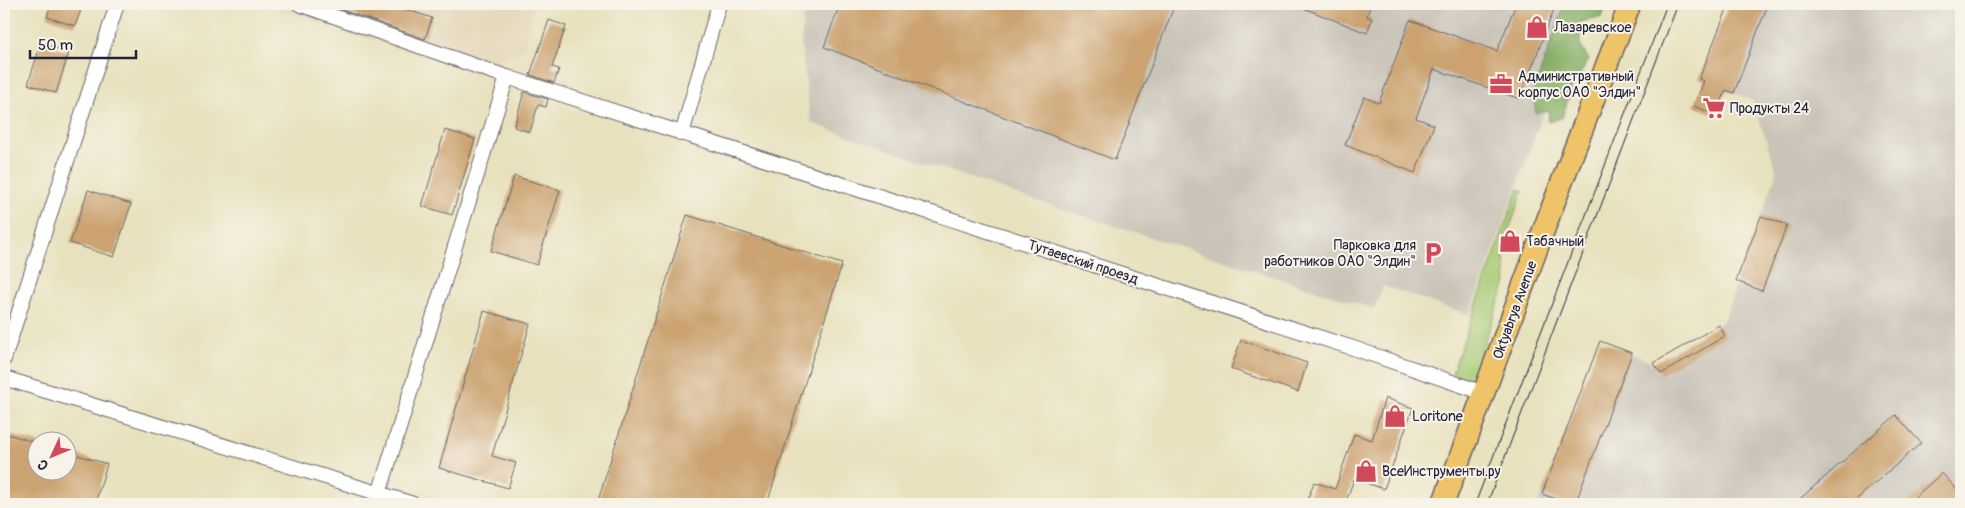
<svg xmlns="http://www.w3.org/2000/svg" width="1965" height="508" font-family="Pangolin,sans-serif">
<rect width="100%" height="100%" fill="#f7f3e8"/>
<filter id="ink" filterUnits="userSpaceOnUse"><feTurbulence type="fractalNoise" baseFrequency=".02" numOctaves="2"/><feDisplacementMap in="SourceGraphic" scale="10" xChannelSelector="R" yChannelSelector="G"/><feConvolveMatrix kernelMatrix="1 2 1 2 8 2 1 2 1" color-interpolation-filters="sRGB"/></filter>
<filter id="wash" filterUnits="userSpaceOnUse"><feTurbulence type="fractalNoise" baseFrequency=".0096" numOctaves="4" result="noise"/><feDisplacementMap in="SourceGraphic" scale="20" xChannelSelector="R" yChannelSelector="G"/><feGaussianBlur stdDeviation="1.12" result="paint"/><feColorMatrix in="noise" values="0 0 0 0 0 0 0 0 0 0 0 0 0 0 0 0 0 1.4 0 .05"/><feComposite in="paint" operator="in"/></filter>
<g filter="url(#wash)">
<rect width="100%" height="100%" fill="#e8e1bd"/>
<path fill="#e4d5b7" d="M262,4H534L523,49L478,75Z"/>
<g fill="#c9c3b8">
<path d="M805,4H1573L1548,100L1470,315L1383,286L1374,309L1022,196L811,123L801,44Z"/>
<path d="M1729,4H1961V504H1538L1600,341L1654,363L1723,322L1777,172L1753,101L1699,79Z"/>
</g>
<path fill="#a8cb75" stroke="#657658" d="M1518,189L1523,191L1503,246L1506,282L1471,380L1452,373Z"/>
<path fill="#86af66" stroke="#546850" d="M1565,4H1607L1602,17L1580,22V45L1589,60L1572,87L1562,118L1548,122L1549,111L1536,113L1533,93Z"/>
<g id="blocks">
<g fill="#cba270">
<path d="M51,4H83L75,26L47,17Z"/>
<path d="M325,4H390L432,18L425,39Z"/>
<path d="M840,4H1175L1115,160L824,47Z"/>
<path d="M1293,4H1371L1367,16L1372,19L1367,33Z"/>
<path d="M1516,4H1556L1520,99L1434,69L1416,118L1434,125L1415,173L1345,145L1364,97L1379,103L1410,20L1497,51Z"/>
<path d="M1729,4H1768L1734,93L1726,90L1716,115L1694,106L1704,81L1699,79Z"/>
<path d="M549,20L566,26L552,67L559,69L554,83L530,75Z"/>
<path d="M41,43L69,52L56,93L28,84Z"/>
<path d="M524,92L548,99L546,107L538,105L530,132L514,127Z"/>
<path d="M445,130L475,139L452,215L422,206Z"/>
<path d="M514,176L560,190L537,265L491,251Z"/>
<path d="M88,190L131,204L114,257L70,243Z"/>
<path d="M687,215L842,264L767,504H597Z"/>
<path d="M1761,216L1787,225L1762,291L1736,281Z"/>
<path d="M484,311L530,324L492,456L516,463L508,488L439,468Z"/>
<path d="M1719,325L1725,336L1661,374L1654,363Z"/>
<path d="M1241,340L1307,363L1298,392L1231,369Z"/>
<path d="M1600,341L1632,353L1575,504H1569L1542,494Z"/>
<path d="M1385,398L1413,408L1384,489L1354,479L1345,504H1306L1314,482L1335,489L1354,434L1372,440Z"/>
<path d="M1896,415L1921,443L1851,504H1794Z"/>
<path d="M4,433L38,443V470H68V452L107,464L95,504H4Z"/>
<path d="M1942,473L1961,494V504H1907Z"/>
</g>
</g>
</g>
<g filter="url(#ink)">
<use href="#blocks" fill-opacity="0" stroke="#676568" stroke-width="1"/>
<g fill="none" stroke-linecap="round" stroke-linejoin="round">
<defs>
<g id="street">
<path d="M299,4L507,77L1356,349L1484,393"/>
<path d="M682,134L719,4"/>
<path d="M4,359L117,4"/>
<path d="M4,378L413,504"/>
<path d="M379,494L507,77"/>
</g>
<path id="primary" d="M1443,504L1547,221L1630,4"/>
</defs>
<use href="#street" stroke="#676568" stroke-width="16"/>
<use href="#primary" stroke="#676568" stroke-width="24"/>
<use href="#street" stroke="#fff" stroke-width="14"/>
<use href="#primary" stroke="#efc469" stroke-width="21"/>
<g stroke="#22223b" stroke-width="1">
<path d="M1475,504L1667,4"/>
<path d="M1487,504L1678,4"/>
</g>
</g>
</g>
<defs>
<symbol id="shop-bare" viewBox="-9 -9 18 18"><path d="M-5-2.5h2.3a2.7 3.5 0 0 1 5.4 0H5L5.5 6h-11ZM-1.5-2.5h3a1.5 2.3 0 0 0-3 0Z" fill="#d1495b" stroke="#f7f3e8" stroke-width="2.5" paint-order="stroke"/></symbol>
<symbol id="office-bare" viewBox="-9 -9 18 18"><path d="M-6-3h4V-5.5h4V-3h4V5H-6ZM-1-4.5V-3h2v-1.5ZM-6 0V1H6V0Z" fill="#d1495b" stroke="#f7f3e8" stroke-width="2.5" paint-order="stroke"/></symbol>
<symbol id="supermarket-bare" viewBox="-9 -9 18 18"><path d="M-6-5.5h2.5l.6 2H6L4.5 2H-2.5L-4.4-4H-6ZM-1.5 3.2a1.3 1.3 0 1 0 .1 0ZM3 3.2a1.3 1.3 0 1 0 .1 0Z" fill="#d1495b" stroke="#f7f3e8" stroke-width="2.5" paint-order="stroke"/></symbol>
<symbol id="parking-bare" viewBox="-9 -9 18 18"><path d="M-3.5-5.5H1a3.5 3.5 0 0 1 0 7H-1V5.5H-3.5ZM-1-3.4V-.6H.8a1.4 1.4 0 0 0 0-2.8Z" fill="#d1495b" stroke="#f7f3e8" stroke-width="2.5" paint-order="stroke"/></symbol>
</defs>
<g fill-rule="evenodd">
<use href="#shop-bare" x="1521" y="11" width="32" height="32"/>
<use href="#office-bare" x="1485" y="68" width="32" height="32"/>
<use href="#supermarket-bare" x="1698" y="92" width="32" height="32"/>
<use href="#shop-bare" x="1494" y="225" width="32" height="32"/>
<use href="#parking-bare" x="1417" y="237" width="32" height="32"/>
<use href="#shop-bare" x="1379" y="400" width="32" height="32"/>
<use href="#shop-bare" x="1350" y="455" width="32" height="32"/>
</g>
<g text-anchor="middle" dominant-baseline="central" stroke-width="4" stroke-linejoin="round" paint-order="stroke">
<g font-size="14" fill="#22223b" stroke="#f7f3e8" text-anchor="start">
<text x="1554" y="27">Лазаревское</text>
<text x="1518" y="76">Административный<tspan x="1518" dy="16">корпус ОАО "Элдин"</tspan></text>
<text x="1730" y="108">Продукты 24</text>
<text x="1526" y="241">Табачный</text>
<text x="1416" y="245" text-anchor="end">Парковка для<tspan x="1416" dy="16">работников ОАО "Элдин"</tspan></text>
<text x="1412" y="416">Loritone</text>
<text x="1382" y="471">ВсеИнструменты.ру</text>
</g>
<g font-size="14" fill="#22223b" stroke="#f7f3e8">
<text transform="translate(1083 262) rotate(18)">Тутаевский проезд</text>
<text transform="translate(1515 310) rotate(-70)">Oktyabrya Avenue</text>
</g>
</g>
<rect width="1965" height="508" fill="none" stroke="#f7f3e8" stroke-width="20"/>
<g transform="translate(52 456) rotate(226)"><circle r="24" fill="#f7f3e8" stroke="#a29fa3"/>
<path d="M0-4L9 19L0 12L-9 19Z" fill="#d1495b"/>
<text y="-8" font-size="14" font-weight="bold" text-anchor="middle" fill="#22223b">С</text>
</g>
<path d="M30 50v8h106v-8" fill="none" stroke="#22223b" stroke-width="2.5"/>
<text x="38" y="50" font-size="15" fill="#22223b" stroke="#f7f3e8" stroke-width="4" paint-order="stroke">50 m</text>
</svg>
